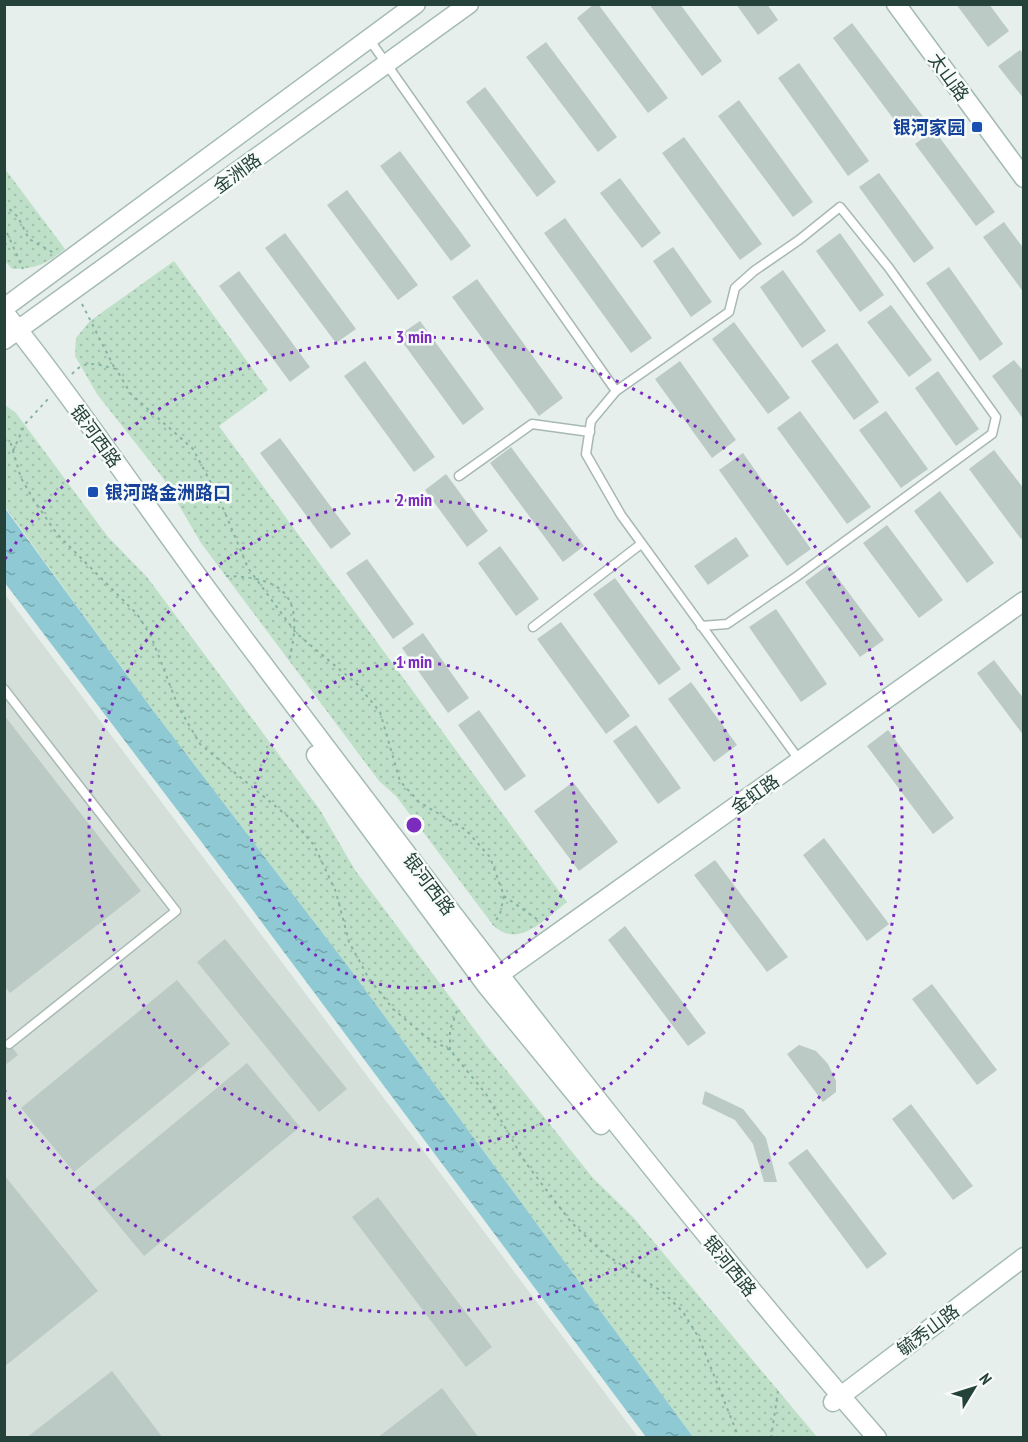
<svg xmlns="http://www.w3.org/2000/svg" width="1028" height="1442" font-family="'PT Sans Narrow','Noto Sans SC',sans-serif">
<defs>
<pattern id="green-dots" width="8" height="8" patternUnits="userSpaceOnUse" patternTransform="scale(1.5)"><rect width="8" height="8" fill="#bfe0c8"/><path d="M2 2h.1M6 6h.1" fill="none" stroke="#a4c1ad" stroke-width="1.8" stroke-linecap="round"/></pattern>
<pattern id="water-ripples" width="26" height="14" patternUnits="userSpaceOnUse" patternTransform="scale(1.5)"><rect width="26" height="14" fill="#8ec9d4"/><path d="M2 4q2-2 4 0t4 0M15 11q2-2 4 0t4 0" fill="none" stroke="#74a5ad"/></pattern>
</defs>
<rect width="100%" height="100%" fill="#e6efeb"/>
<path fill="#d4dfda" d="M4,593L236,901L638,1437H5Z"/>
<g fill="url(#green-dots)">
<path d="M5,169L65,249C47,264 35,269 12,269L5,261Z"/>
<path d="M174,261L268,390L219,426L567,902C545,919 518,950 493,925L396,796L379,781L201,543L163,478L97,394L75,356L76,338L90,321Z"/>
<path d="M4,404L16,413L108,537L147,577L320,810L355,870L486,1045L593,1178L633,1217L817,1437H693L350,969L152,709L5,507Z"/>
</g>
<path fill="url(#water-ripples)" d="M4,507L152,709L350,969L693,1437H646L219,865L5,583Z"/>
<g fill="#bbcac4">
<path d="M594,4H598L668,98L648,113L577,18Z"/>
<path d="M649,4H680L722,61L702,76Z"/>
<path d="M736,4H767L778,20L758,35Z"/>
<path d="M956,4H989L1009,31L988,47Z"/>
<path d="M852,23L924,118L904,133L833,38Z"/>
<path d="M546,42L617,137L598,152L526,57Z"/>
<path d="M1020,50L1024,54V99L998,66Z"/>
<path d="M799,63L869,161L848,176L778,78Z"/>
<path d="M485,87L556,182L537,197L466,102Z"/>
<path d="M739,100L813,202L793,217L718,116Z"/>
<path d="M934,130L995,212L976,226L915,144Z"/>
<path d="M684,137L762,244L740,260L662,153Z"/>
<path d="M400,151L471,246L451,261L380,166Z"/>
<path d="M879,173L934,248L914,263L859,187Z"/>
<path d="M620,178L661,233L642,248L600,193Z"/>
<path d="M347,190L418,285L398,300L327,205Z"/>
<path d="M565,218L652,338L631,353L544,233Z"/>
<path d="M1004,222L1024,249V293L983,237Z"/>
<path d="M285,233L356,329L336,343L265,248Z"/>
<path d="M840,233L884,295L860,312L816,251Z"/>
<path d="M673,247L712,302L691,317L653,261Z"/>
<path d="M949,267L1003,344L980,361L926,283Z"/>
<path d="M783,270L826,331L802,348L760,287Z"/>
<path d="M239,271L310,367L290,382L219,286Z"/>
<path d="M477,279L563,398L539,416L452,297Z"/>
<path d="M891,305L932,360L909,377L867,322Z"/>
<path d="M420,321L484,409L463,425L398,336Z"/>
<path d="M734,322L790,398L768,414L712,339Z"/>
<path d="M837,343L879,402L854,420L811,361Z"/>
<path d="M1014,360L1024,372V420L992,376Z"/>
<path d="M365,361L435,457L414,472L344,376Z"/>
<path d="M680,361L736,440L712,458L655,379Z"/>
<path d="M938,371L979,429L956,446L915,388Z"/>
<path d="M800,411L871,507L847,524L777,428Z"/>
<path d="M886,411L928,469L901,488L859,430Z"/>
<path d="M280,438L351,534L331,549L260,453Z"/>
<path d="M511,447L584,546L563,562L490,463Z"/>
<path d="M994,450L1024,489V537L1021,539L969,469Z"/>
<path d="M743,453L811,549L787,566L719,470Z"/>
<path d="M446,474L488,531L467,547L425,490Z"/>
<path d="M940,491L994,563L967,583L914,511Z"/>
<path d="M887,525L943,600L919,618L863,543Z"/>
<path d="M736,537L749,556L708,585L694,566Z"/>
<path d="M500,546L539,599L516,616L478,563Z"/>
<path d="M367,559L414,624L393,639L346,573Z"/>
<path d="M828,565L884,640L860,657L805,582Z"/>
<path d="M615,578L681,669L659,685L593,594Z"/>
<path d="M776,609L827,684L801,702L749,627Z"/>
<path d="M561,622L630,716L606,734L537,639Z"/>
<path d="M423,633L469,698L448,713L402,648Z"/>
<path d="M994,660L1024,699V736L977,673Z"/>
<path d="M691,682L737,745L714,762L668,699Z"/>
<path d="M479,710L526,776L505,791L458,725Z"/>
<path d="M4,715L141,891L10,993L4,986Z"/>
<path d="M636,725L681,788L658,804L613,741Z"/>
<path d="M888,730L954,818L933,834L867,746Z"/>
<path d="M573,782L618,842L579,871L534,811Z"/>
<path d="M824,838L889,924L867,941L803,855Z"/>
<path d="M715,860L788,957L767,972L694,875Z"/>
<path d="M625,926L706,1033L688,1046L608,940Z"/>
<path d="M225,939L347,1089L319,1112L197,962Z"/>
<path d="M177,980L230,1044L74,1172L21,1108Z"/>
<path d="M932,984L997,1070L977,1085L912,999Z"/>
<path d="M4,1037L18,1055L4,1066Z"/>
<path d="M799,1045L816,1051L828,1064L836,1081V1092L823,1102L787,1054Z"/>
<path d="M247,1063L300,1127L144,1256L91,1192Z"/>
<path d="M705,1091L743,1109L766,1138L777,1182H764L753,1144L735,1120L702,1104Z"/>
<path d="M911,1104L973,1186L953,1200L892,1119Z"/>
<path d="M807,1149L887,1254L867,1269L788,1163Z"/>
<path d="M4,1175L98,1291L4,1367Z"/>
<path d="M378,1197L492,1347L466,1367L352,1217Z"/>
<path d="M112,1371L163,1438H26Z"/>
<path d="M442,1388L479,1438H377Z"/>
</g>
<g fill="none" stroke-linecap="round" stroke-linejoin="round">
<defs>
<g id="lane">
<path d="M369,39L616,391L591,421L586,454L621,515L800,761"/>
<path d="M616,391L729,312L735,288L754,271L799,240L840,207L889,268L996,417L992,434L796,577L727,624L701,626"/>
<path d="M459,476L532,424L590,432"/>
<path d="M533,627L641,544"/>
<path d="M4,689L176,911L9,1044"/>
</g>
<g id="secondary">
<path d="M896,4L1024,178"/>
<path d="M4,308L416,4"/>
<path d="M4,312C85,413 155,521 233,624C441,901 650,1176 877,1438"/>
<path d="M4,340L469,4"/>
<path d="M316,755L486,985L601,1125"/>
<path d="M489,982L1024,601"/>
<path d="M833,1402L1024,1257"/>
</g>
</defs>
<use href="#lane" stroke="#a8b8b2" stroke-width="11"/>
<use href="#secondary" stroke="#a4bbb3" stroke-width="21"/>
<g stroke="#86b3a5" stroke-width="2" stroke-dasharray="3 4.5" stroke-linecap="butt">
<path d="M4,204L18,217L29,239L54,253"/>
<path d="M4,226L23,269"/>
<path d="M4,245L11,241"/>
<path d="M82,304L115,369"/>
<path d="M72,374C86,358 97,365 116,369L131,394L193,449L218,496L248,568L296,633L357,684L380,712L400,781L419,802L466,830L490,857L504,896L500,914L493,925"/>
<path d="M4,439L11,444L21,478L35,502L57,534L137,614L151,636L178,706L200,744L291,819L314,845L336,892L349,942L368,977L393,1009L426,1037L450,1050L486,1094L525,1162L571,1222L602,1252L664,1293L683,1312L699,1338L739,1438"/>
<path d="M13,451L25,424L49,398"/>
<path d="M226,576C289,577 304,601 289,660"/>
<path d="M504,896L541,922"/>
<path d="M450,1050V1030L458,1008"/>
<path d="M771,1438L778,1391"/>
</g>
<use href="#lane" stroke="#fff" stroke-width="8"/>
<use href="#secondary" stroke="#fff" stroke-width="18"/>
</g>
<g fill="none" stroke="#7b2cbf" stroke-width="3" stroke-dasharray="3 6">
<circle cx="414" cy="825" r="163"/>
<circle cx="414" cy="825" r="325"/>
<path d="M5 559A488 488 0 1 1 5 1091"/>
</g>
<g fill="#1a4fb4" stroke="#f7fbf9" stroke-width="2">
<rect x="971" y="121" width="12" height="12" rx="3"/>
<rect x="87" y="486" width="12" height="12" rx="3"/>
</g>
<g text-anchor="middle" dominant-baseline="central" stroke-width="5" stroke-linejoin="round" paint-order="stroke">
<g font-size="18" fill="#24423a" stroke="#f7fbf9">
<text transform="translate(949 77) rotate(54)">太山路</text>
<text transform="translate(237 173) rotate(-36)">金洲路</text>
<text transform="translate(96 436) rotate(54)">银河西路</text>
<text transform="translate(755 794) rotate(-35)">金虹路</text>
<text transform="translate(429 884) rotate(53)">银河西路</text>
<text transform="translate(730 1266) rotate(51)">银河西路</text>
<text transform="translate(928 1330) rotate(-37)">毓秀山路</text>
</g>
<g font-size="18" font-weight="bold" fill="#164399" stroke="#f7fbf9" text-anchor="end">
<text x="965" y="127">银河家园</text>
<text x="105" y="492" text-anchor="start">银河路金洲路口</text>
</g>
</g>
<circle cx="414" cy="825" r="9" fill="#7b2cbf" stroke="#f7fbf9" stroke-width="3"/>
<g font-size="18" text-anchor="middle" font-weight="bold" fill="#7b2cbf" stroke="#f7fbf9" stroke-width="5" stroke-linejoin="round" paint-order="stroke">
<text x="414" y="343">3 min</text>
<text x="414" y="506">2 min</text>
<text x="414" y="668">1 min</text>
</g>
<rect width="1028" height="1442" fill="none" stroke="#24423a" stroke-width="12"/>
<g transform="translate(974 1388) rotate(52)" stroke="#f7fbf9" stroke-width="4.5" paint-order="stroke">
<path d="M0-4.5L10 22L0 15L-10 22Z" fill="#24423a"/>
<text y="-9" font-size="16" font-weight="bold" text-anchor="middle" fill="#24423a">N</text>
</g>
</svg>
